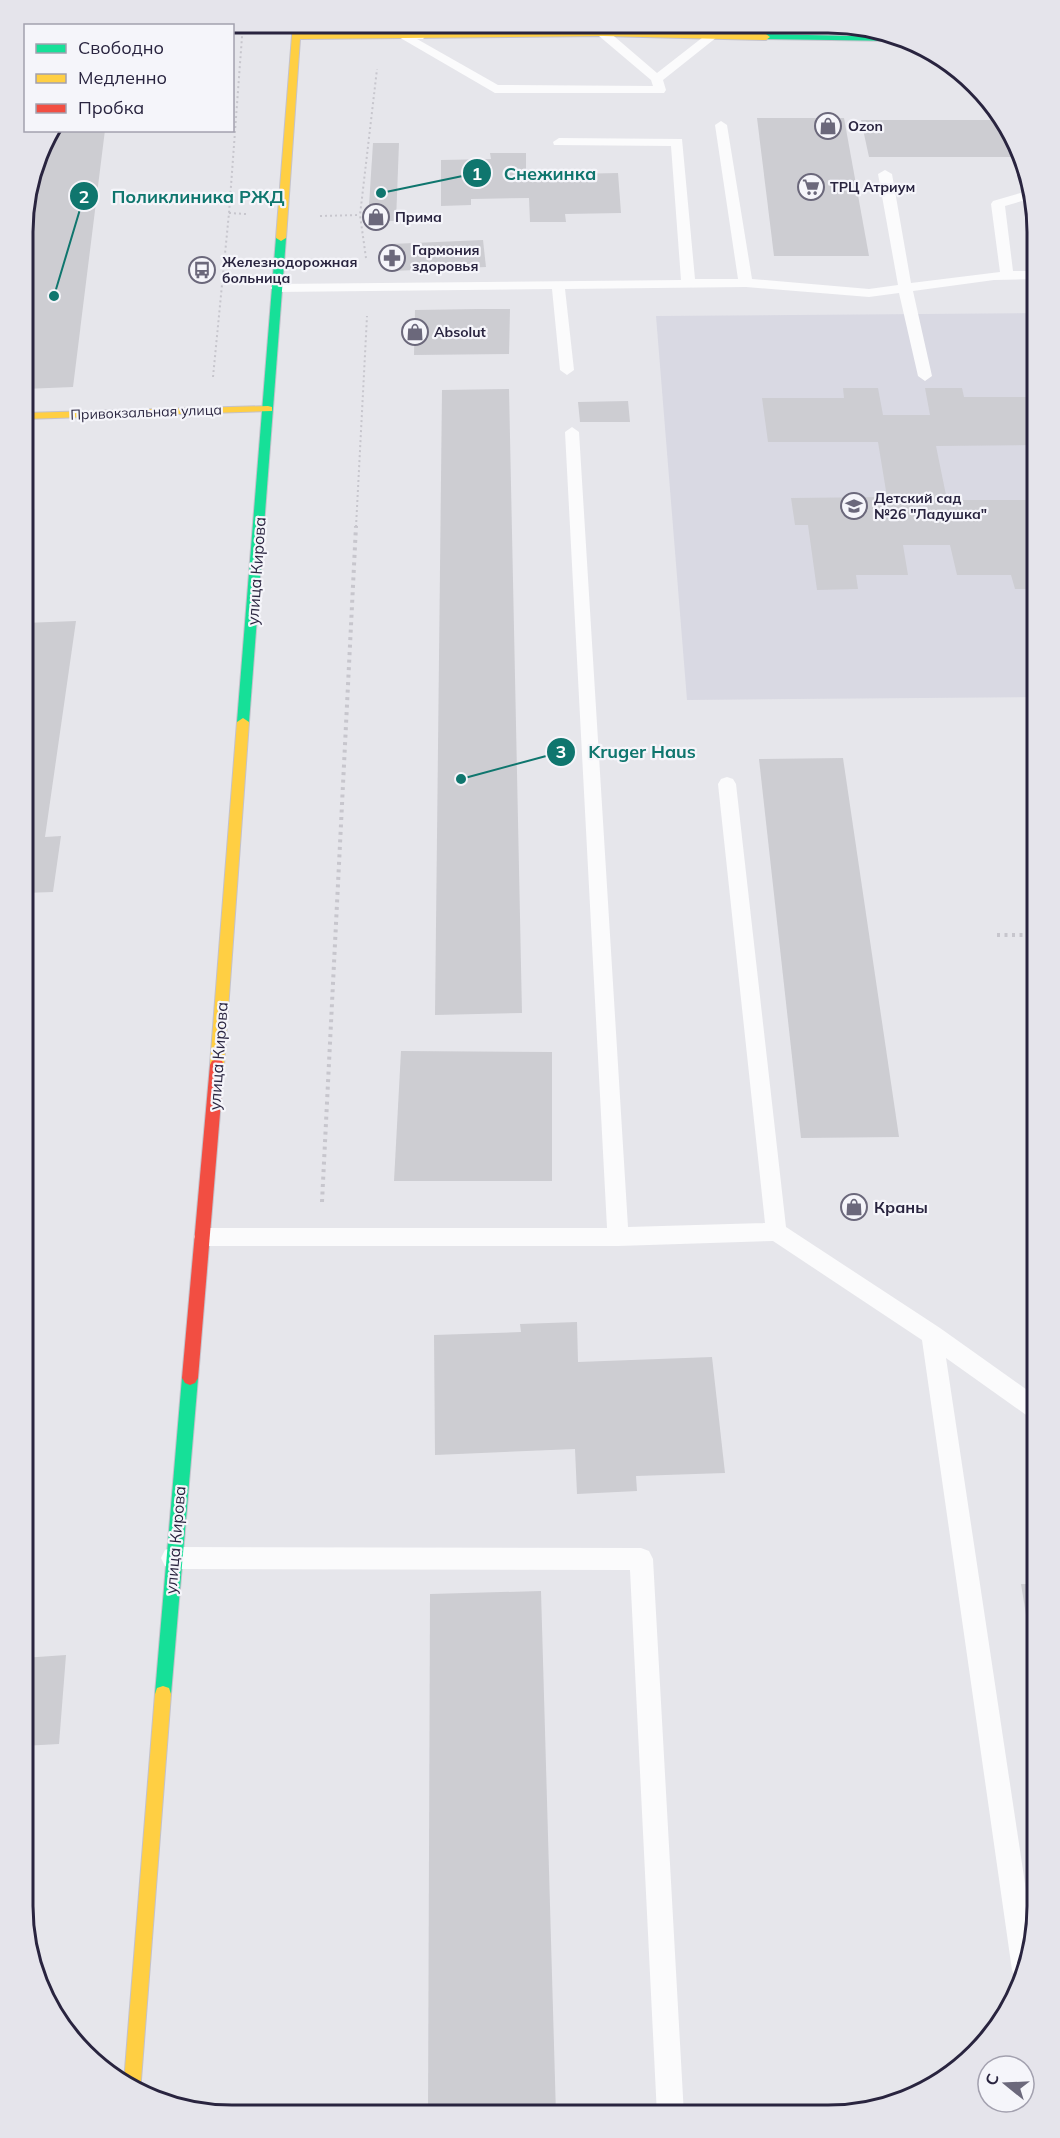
<svg xmlns="http://www.w3.org/2000/svg" width="1060" height="2138" font-family="Mulish,sans-serif">
<rect width="100%" height="100%" fill="#e6e6eb"/>
<path fill="#d9d9e3" d="M1037,313V697L687,700L656,316Z"/>
<g fill="#cdcdd2">
<path d="M757,118H844L869,256H774Z"/>
<path d="M861,120H996L1021,157H869Z"/>
<path d="M51,130H105L73,387L24,389V205L44,139Z"/>
<path d="M373,143H399L396,221H368Z"/>
<path d="M490,153H526V175L618,173L621,213L565,214L566,222H530L529,198L471,199V205L441,206V160L491,159Z"/>
<path d="M483,240L486,267L392,271L391,244Z"/>
<path d="M478,309H510L509,354L414,355L415,310Z"/>
<path d="M843,388H878L883,415H930L925,388H962L964,397H1037V445L936,446L947,500H1037V589H1015L1011,575H957L950,545H903L908,575H856L858,589L817,590L808,525H795L791,498L887,497L878,442H768L762,398H844Z"/>
<path d="M509,389L522,1013L435,1015L442,390Z"/>
<path d="M628,401L630,422H580L578,402Z"/>
<path d="M76,621L45,837L61,836L53,892L24,893V623Z"/>
<path d="M843,758L899,1137L801,1138L759,759Z"/>
<path d="M401,1051L552,1052V1181H394Z"/>
<path d="M577,1322L578,1362L712,1357L725,1473L636,1476L637,1491L577,1494L575,1449L435,1455L434,1335L521,1332L520,1324Z"/>
<path d="M1021,1584H1037V1676H1036Z"/>
<path d="M541,1591L556,2115L428,2114L430,1594Z"/>
<path d="M66,1655L59,1744L23,1746V1658Z"/>
</g>
<g fill="none" stroke-linecap="round" stroke-linejoin="round">
<defs>
<g id="fast">
<path d="M766,34L891,37L899,41L763,39V35Z"/>
<path d="M281,235L286,238L249,722L243,726L237,722L276,238Z"/>
<path d="M190,1371L195,1373L198,1378L171,1694L169,1700L163,1702L157,1700L155,1694L182,1378L185,1373Z"/>
</g>
<g id="slow">
<path d="M293,23H301L300,34L603,30L766,34L770,37L766,40L603,36L300,39L286,238L281,241L276,238Z"/>
<path d="M268,406L272,407V411L24,419V413Z"/>
<path d="M243,718L249,722L224,1065L222,1069H212L210,1065L237,722Z"/>
<path d="M163,1686L169,1688L171,1694L140,2093L124,2082L155,1694L157,1688Z"/>
</g>
<path id="jam" d="M217,1059L222,1061L224,1065L198,1378L195,1383L190,1385L185,1383L182,1378L210,1065L212,1061Z"/>
</defs>
<use href="#fast" stroke="#c4c2cb" stroke-width="2"/>
<use href="#slow" stroke="#c4c2cb" stroke-width="2"/>
<use href="#jam" stroke="#c4c2cb" stroke-width="2"/>
<g stroke="#c7c6cd" stroke-width="2" stroke-dasharray="2 3" stroke-linecap="butt">
<path d="M229,213L246,214"/>
<path d="M320,216L360,215"/>
<path d="M366,258L360,215L377,69"/>
<path d="M213,377L229,213L243,23"/>
<path d="M356,527L367,316"/>
</g>
<g stroke="#c7c6cd" stroke-width="4" stroke-dasharray="3 4.5" stroke-linecap="butt">
<path d="M997,935H1037"/>
<path d="M322,1202L356,526"/>
</g>
<g fill="#fbfbfc" fill-rule="evenodd">
<path d="M425,24H437L423,39H417L498,85L653,86L651,80L599,36L592,25H604L608,31L657,73L707,34H715L717,37L663,80L666,90L664,93H495L397,36L403,32L414,37Z"/>
<path d="M721,121L727,125L752,279L869,289L898,285L878,174L885,170L892,174L911,283L1000,272L991,204L993,201L1031,190L1032,198L1005,206L1013,271H1037V279L994,280L913,291L932,376L925,381L918,376L899,293L869,297L746,287L565,289L574,370L567,375L560,370L552,289L277,292L270,288L277,284L681,280L671,146L554,145L553,142L559,138L682,139L695,279H738L715,125Z"/>
<path d="M572,427L579,432L628,1227L765,1223L718,784L721,779L727,777L733,779L736,784L786,1227L940,1328L1037,1397V1420L1029,1417L946,1358L1033,1937L1023,1982L1016,1979L1012,1970L922,1340L773,1241L618,1246H204L197,1244L194,1237L197,1230L204,1228H607L565,432Z"/>
<path d="M173,1547L641,1548L649,1551L653,1559L684,2115H657L630,1570L173,1569L165,1566L161,1558L165,1550Z"/>
</g>
<use href="#fast" fill="#16e098" fill-rule="evenodd"/>
<use href="#slow" fill="#ffcf43" fill-rule="evenodd"/>
<use href="#jam" fill="#f24e42" fill-rule="evenodd"/>
</g>
<defs>
<symbol id="shop-ring" viewBox="-11 -11 22 22"><circle r="9.5" fill="#f5f5fa" stroke="#6b687b" stroke-width="1.5"/><path d="M-5-2.5h2.3a2.7 3.5 0 0 1 5.4 0H5L5.5 6h-11ZM-1.5-2.5h3a1.5 2.3 0 0 0-3 0Z" fill="#6b687b"/></symbol>
<symbol id="supermarket-ring" viewBox="-11 -11 22 22"><circle r="9.5" fill="#f5f5fa" stroke="#6b687b" stroke-width="1.5"/><path d="M-6-5.5h2.5l.6 2H6L4.5 2H-2.5L-4.4-4H-6ZM-1.5 3.2a1.3 1.3 0 1 0 .1 0ZM3 3.2a1.3 1.3 0 1 0 .1 0Z" fill="#6b687b"/></symbol>
<symbol id="pharmacy-ring" viewBox="-11 -11 22 22"><circle r="9.5" fill="#f5f5fa" stroke="#6b687b" stroke-width="1.5"/><path d="M-2-6h4v4h4v4h-4v4h-4v-4h-4v-4h4Z" fill="#6b687b"/></symbol>
<symbol id="bus-ring" viewBox="-11 -11 22 22"><circle r="9.5" fill="#f5f5fa" stroke="#6b687b" stroke-width="1.5"/><path d="M-5-6H5V4H4V6H2V4H-2V6H-4V4H-5ZM-3.5-4V0h7V-4ZM-3.5 1.2v1.5H-2V1.2ZM2 1.2v1.5H3.5V1.2Z" fill="#6b687b"/></symbol>
<symbol id="school-ring" viewBox="-11 -11 22 22"><circle r="9.5" fill="#f5f5fa" stroke="#6b687b" stroke-width="1.5"/><path d="M0-5L7-2L0 1L-7-2ZM-4 1L0 2.5L4 1V4Q0 6-4 4Z" fill="#6b687b"/></symbol>
</defs>
<g fill-rule="evenodd">
<use href="#shop-ring" x="813" y="111" width="30" height="30"/>
<use href="#supermarket-ring" x="796" y="172" width="30" height="30"/>
<use href="#shop-ring" x="361" y="202" width="30" height="30"/>
<use href="#pharmacy-ring" x="377" y="243" width="30" height="30"/>
<use href="#bus-ring" x="187" y="255" width="30" height="30"/>
<use href="#shop-ring" x="400" y="317" width="30" height="30"/>
<use href="#school-ring" x="839" y="491" width="30" height="30"/>
<use href="#shop-ring" x="839" y="1192" width="30" height="30"/>
</g>
<g text-anchor="middle" dominant-baseline="central" stroke-width="4.5" stroke-linejoin="round" paint-order="stroke">
<g font-size="14" font-weight="bold" fill="#29243f" stroke="#f5f5fa" text-anchor="start">
<text x="848" y="126">Ozon</text>
<text x="830" y="187">ТРЦ Атриум</text>
<text x="395" y="217">Прима</text>
<text x="412" y="250">Гармония<tspan x="412" dy="16">здоровья</tspan></text>
<text x="222" y="262">Железнодорожная<tspan x="222" dy="16">больница</tspan></text>
<text x="434" y="332">Absolut</text>
<text x="874" y="498">Детский сад<tspan x="874" dy="16">№26 "Ладушка"</tspan></text>
</g>
<g font-size="14" fill="#29243f" stroke="#f5f5fa">
<text transform="translate(146 412) rotate(-2)">Привокзальная улица</text>
</g>
<g font-size="16" fill="#29243f" stroke="#f5f5fa">
<text transform="translate(256 571) rotate(-86)">улица Кирова</text>
<text transform="translate(218 1056) rotate(-86)">улица Кирова</text>
<text transform="translate(175 1540) rotate(-85)">улица Кирова</text>
</g>
<g font-size="16" font-weight="bold" fill="#29243f" stroke="#f5f5fa" text-anchor="start">
<text x="874" y="1207">Краны</text>
</g>
</g>
<path d="M0 0H1060V2138H0ZM232 33H828A199 199 0 0 1 1027 232V1906A199 199 0 0 1 828 2105H232A199 199 0 0 1 33 1906V232A199 199 0 0 1 232 33Z" fill="#e5e4eb" fill-rule="evenodd"/>
<path fill="none" stroke="#29243f" stroke-width="3" d="M232 33H828A199 199 0 0 1 1027 232V1906A199 199 0 0 1 828 2105H232A199 199 0 0 1 33 1906V232A199 199 0 0 1 232 33Z"/>
<path fill="none" stroke="#0f766e" stroke-width="2" d="M381 193L477 173M54 296L84 196M461 779L561 752"/>
<g fill="#0f766e" stroke="#f5f5fa" stroke-width="2">
<circle cx="381" cy="193" r="6"/>
<circle cx="54" cy="296" r="6"/>
<circle cx="461" cy="779" r="6"/>
<circle cx="477" cy="173" r="15"/>
<circle cx="84" cy="196" r="15"/>
<circle cx="561" cy="752" r="15"/>
</g>
<g font-size="18" text-anchor="middle" font-weight="bold" fill="#fff">
<text x="477" y="180">1</text>
<text x="84" y="203">2</text>
<text x="561" y="758">3</text>
</g>
<g font-size="18" text-anchor="middle" font-weight="bold" fill="#0f766e" stroke="#f5f5fa" stroke-width="4.5" stroke-linejoin="round" paint-order="stroke">
<text x="550" y="180">Снежинка</text>
<text x="198" y="203">Поликлиника РЖД</text>
<text x="642" y="758">Kruger Haus</text>
</g>
<rect x="24" y="24" width="210" height="108" fill="#f5f5fa" stroke="#a3a1af" stroke-width="1.5"/>
<rect x="36" y="44" width="30" height="9" fill="#16e098" stroke="#a3a1af" stroke-width="1.5"/>
<text x="78" y="54" font-size="18" fill="#29243f">Свободно</text>
<rect x="36" y="74" width="30" height="9" fill="#ffcf43" stroke="#a3a1af" stroke-width="1.5"/>
<text x="78" y="84" font-size="18" fill="#29243f">Медленно</text>
<rect x="36" y="104" width="30" height="9" fill="#f24e42" stroke="#a3a1af" stroke-width="1.5"/>
<text x="78" y="114" font-size="18" fill="#29243f">Пробка</text>
<g transform="translate(1006 2084) rotate(288)"><circle r="28" fill="#f5f5fa" stroke="#a3a1af" stroke-width="1.5"/>
<path d="M0-4.5L10 22L0 15L-10 22Z" fill="#6b687b"/>
<text y="-9" font-size="16" font-weight="bold" text-anchor="middle" fill="#29243f">С</text>
</g>
</svg>
